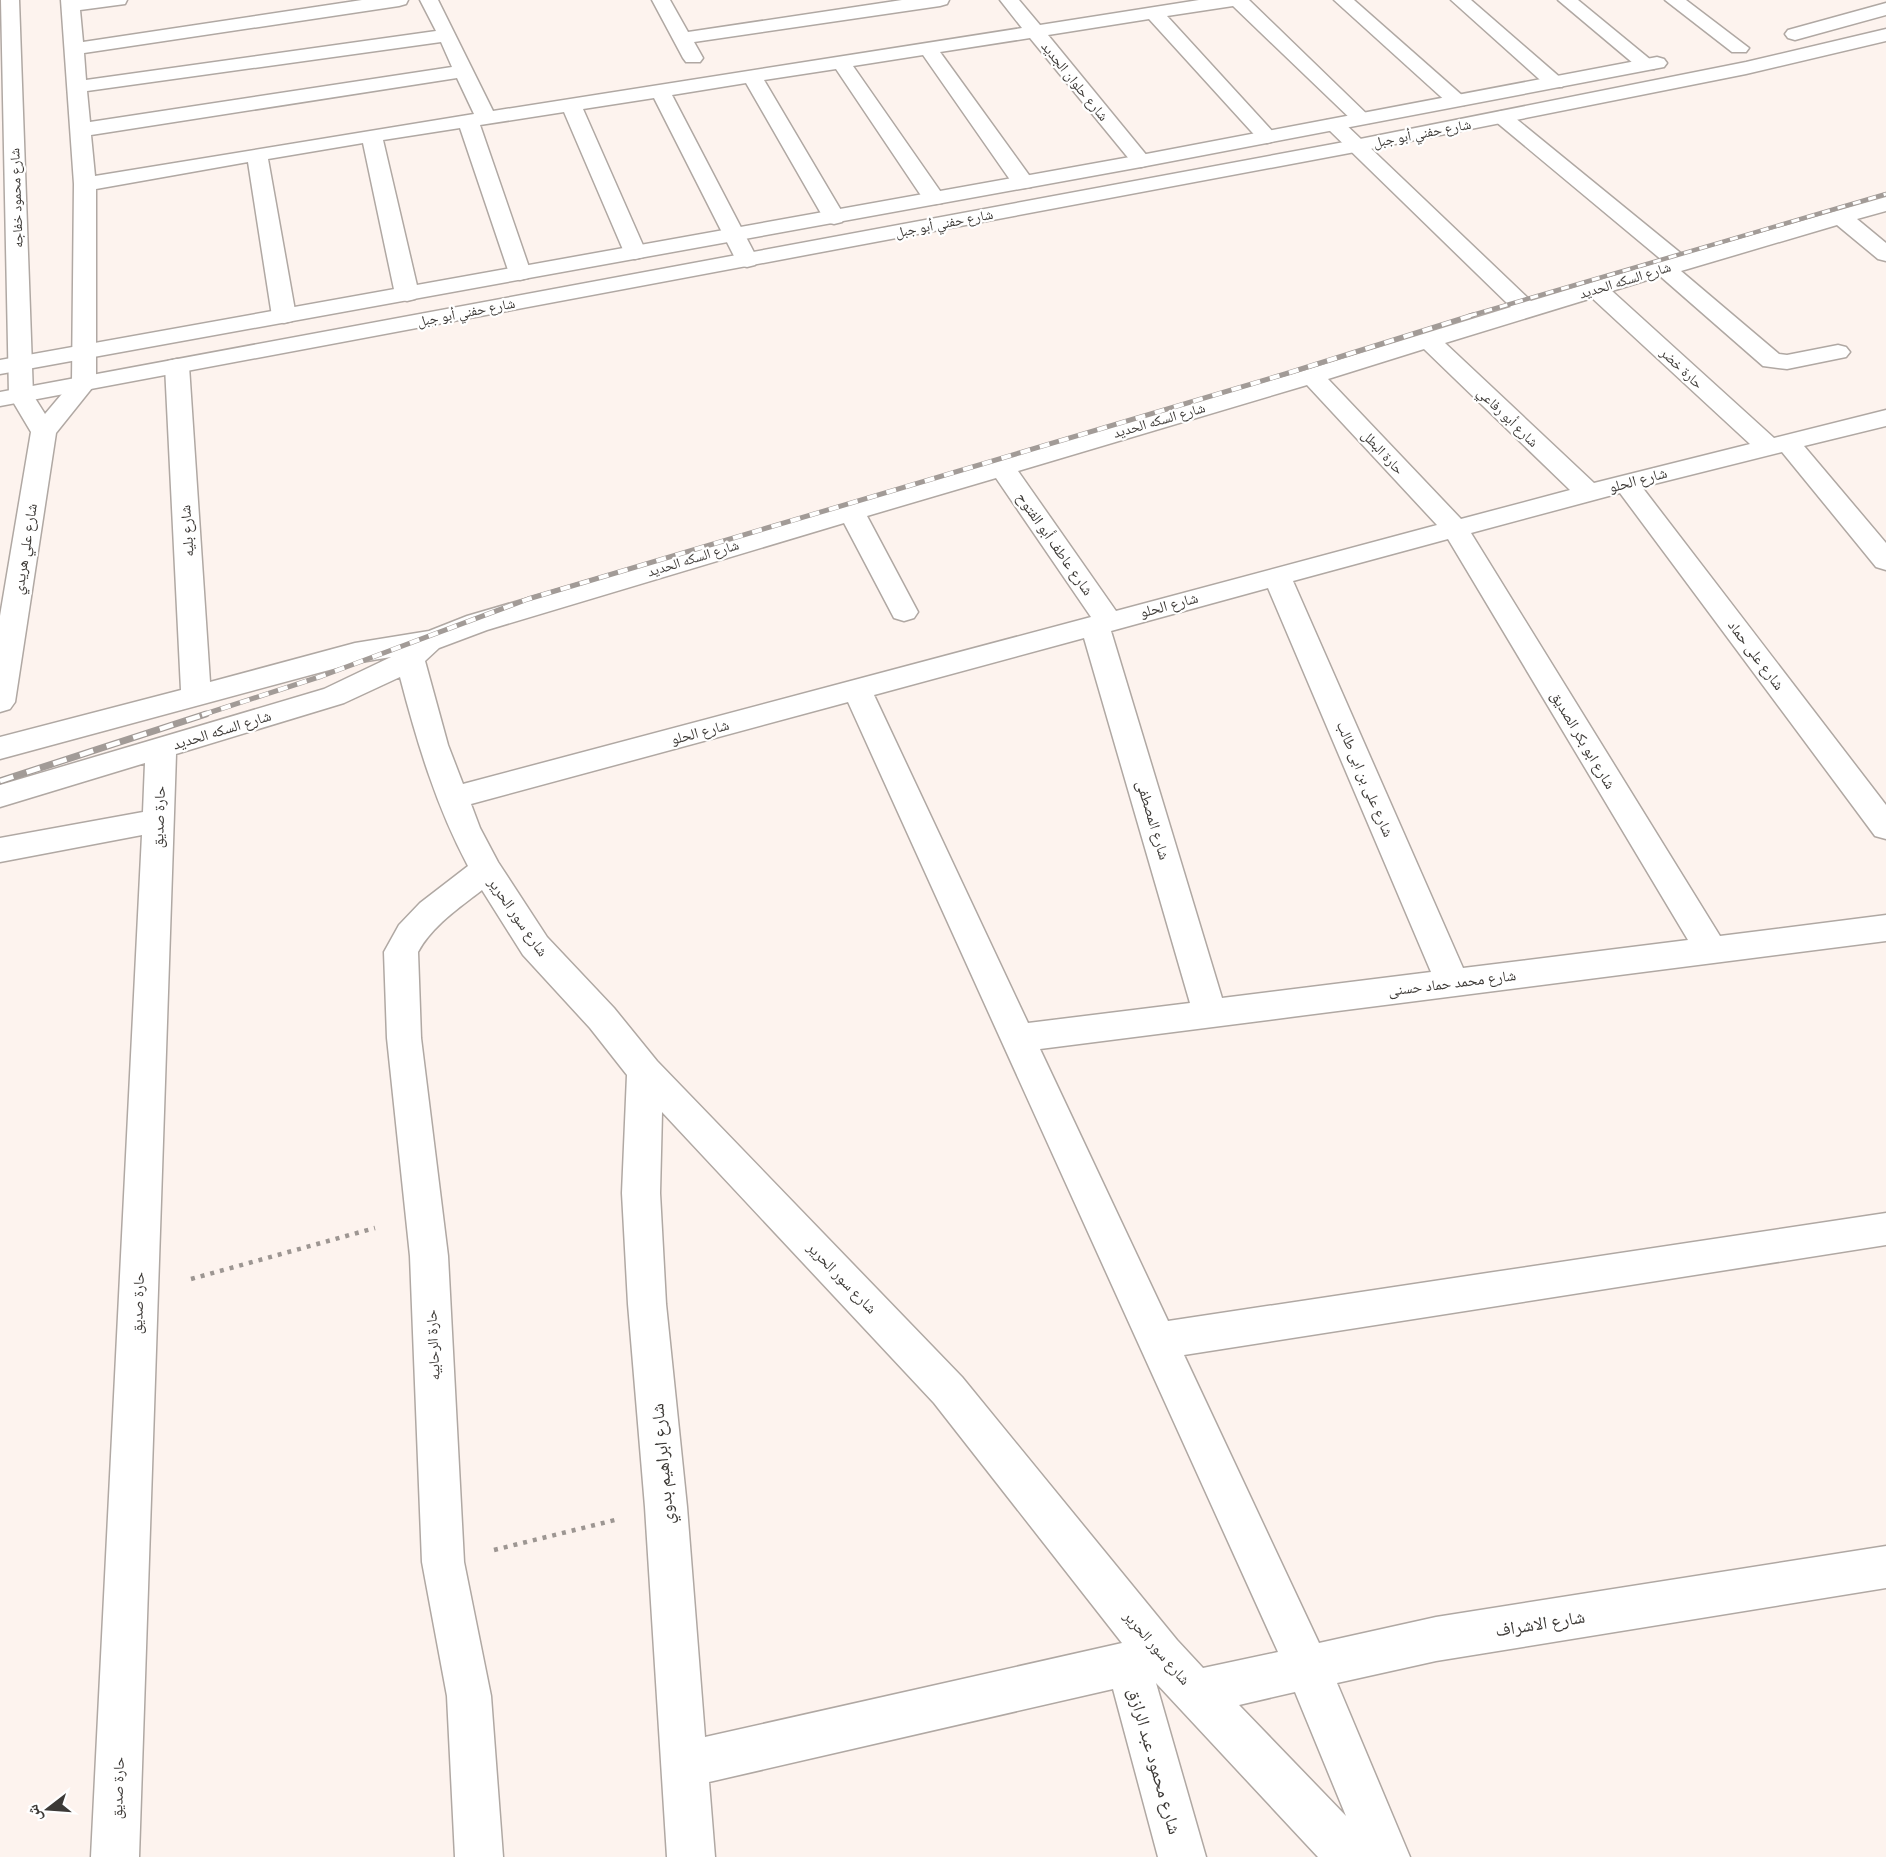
<svg xmlns="http://www.w3.org/2000/svg" width="1886" height="1857" font-family="'Roboto Condensed','Noto Naskh Arabic',sans-serif">
<rect width="100%" height="100%" fill="#fdf3ee"/>
<g fill="none" stroke-linecap="round" stroke-linejoin="round">
<defs>
<g id="street">
<path d="M1,0H19L33,395L45,414L72,382L74,184L61,0H127L125,4L80,10L83,42L362,0H408L406,4L399,6L84,53L86,80L436,31L420,0H438L493,111L1022,28L1000,0H1019L1040,25L1199,0H1249L1372,119L1369,123H1355L1233,6L1167,16L1274,133L1277,137L1274,141L1267,143L1260,141L1149,19L1048,35L1148,157L1152,161L1148,165L1141,167L1134,165L1030,38L940,52L1034,182L1031,187L1023,188L1015,187L923,55L853,66L945,198L942,203L934,204L926,203L836,69L764,80L845,217L842,222L834,224L826,222L823,217L746,83L672,95L758,260L755,265L747,267L739,265L736,260L654,98L583,109L646,252L643,257L635,259L627,257L624,252L564,112L480,125L531,273L528,278L520,280L512,278L509,273L460,128L383,140L419,294L415,299L407,301L399,299L395,294L363,143L268,159L296,316L292,321L284,323L276,321L272,316L248,162L96,189V383L56,433L15,702L10,709L0,712V616L31,432L9,395ZM441,42L452,67L90,122L87,91ZM457,78L474,114L95,176L91,135Z"/>
<path d="M652,0H670L688,32L902,0H949L947,4L940,6L694,42L703,58L700,62H686L683,58Z"/>
<path d="M1334,0H1354L1464,97L1467,101L1464,105H1450Z"/>
<path d="M1451,0H1471L1562,79L1565,83L1562,87H1548Z"/>
<path d="M1558,0H1578L1657,65L1654,69H1640Z"/>
<path d="M1665,0H1686L1749,48L1746,52H1732Z"/>
<path d="M1502,111L1509,113L1683,255L1886,197V211L1857,219L1886,243V261L1878,259L1837,225L1681,271L1779,354L1787,355L1838,345L1846,347L1850,352L1846,357L1787,369L1763,366L1660,276L1612,291L1774,438L1886,410V426L1804,446L1886,543V570L1876,567L1782,452L1642,487L1886,805V839L1875,836L1620,493L1471,533L1720,936L1886,915V941L1040,1049L1168,1321L1886,1213V1245L1184,1355L1319,1643L1436,1617L1886,1546V1588L1436,1661L1337,1683L1410,1857H1318L1156,1683L1206,1857H1158L1113,1689L709,1782L715,1857H667L645,1507L628,1304L622,1193L627,1075L590,1028L523,955L482,890C459,908 432,926 418,952L421,1038L448,1256L464,1562L491,1696L503,1857H455L447,1696L422,1562L410,1256L387,1038L384,952L399,925L420,903L468,866C436,806 417,742 400,677L344,703L176,754L139,1857H91L142,835L0,862V838L143,812L145,763L0,807V785L324,689L391,657L355,663L0,759V737L181,690L165,366L168,361L177,359L186,361L189,366L210,682L355,643L429,631L467,616L1303,371L1511,307L1327,128L1324,124L1327,120H1341L1531,301L1663,261L1495,121L1492,117L1495,113ZM1592,298L1750,444L1594,483L1445,343ZM1424,349L1570,490L1461,519L1328,379ZM1307,385L1437,525L1116,611L1018,471ZM996,478L1091,617L463,784L448,745L425,661L439,648L487,630L844,523L894,618L904,621L914,618L918,612L867,516ZM1448,539L1688,940L1463,968L1293,581ZM1268,588L1431,972L1222,998L1111,631ZM1084,638L1190,1003L1028,1023L874,695ZM848,702L1278,1652L1203,1668L1177,1640L962,1377L657,1061L614,1008L547,937L498,862L480,828L471,804ZM662,1112L934,1403L1122,1643L705,1737L687,1507L666,1304L660,1193ZM1295,1692L1346,1816L1239,1705Z"/>
</g>
<g id="secondary">
<path d="M1886,3V15L1795,40L1788,38L1785,34L1788,30Z"/>
<path d="M1886,29V41L1746,74L1355,152L0,406V392L1355,140L1746,62Z"/>
<path d="M1657,57L1664,59L1667,63L1664,67L1141,167L0,374V360L1141,155Z"/>
</g>
</defs>
<use href="#street" stroke="#b0a8a3" stroke-width="3"/>
<use href="#secondary" stroke="#b0a8a3" stroke-width="3"/>
<g stroke="#9d9692" stroke-width="4.5" stroke-dasharray="4 6" stroke-linecap="butt">
<path d="M191,1279L375,1228"/>
<path d="M494,1550L615,1520"/>
</g>
<use href="#street" fill="#fff" fill-rule="evenodd"/>
<use href="#secondary" fill="#fff" fill-rule="evenodd"/>
<defs>
<path id="rail-far2" d="M1469,316L1886,194"/>
<path id="rail-far1" d="M202,715L322,676L528,599L1285,374L1473,315"/>
<path id="rail" d="M0,781L206,714"/>
</defs>
<use href="#rail-far2" stroke="#a29b97" stroke-width="4.5"/>
<use href="#rail-far1" stroke="#a29b97" stroke-width="5"/>
<use href="#rail" stroke="#a29b97" stroke-width="7"/>
<use href="#rail-far2" stroke="#fff" stroke-width="3" stroke-dasharray="8" stroke-linecap="butt"/>
<use href="#rail-far1" stroke="#fff" stroke-width="4" stroke-dasharray="10" stroke-linecap="butt"/>
<use href="#rail" stroke="#fff" stroke-width="4.5" stroke-dasharray="14" stroke-linecap="butt"/>
</g>
<g text-anchor="middle" dominant-baseline="central" stroke-width="4.5" stroke-linejoin="round" paint-order="stroke">
<g font-size="14" fill="#3c3936" stroke="#fff">
<text transform="translate(1075 81) rotate(51)">شارع حلوان الجديد</text>
<text transform="translate(1422 133) rotate(-11)">شارع حفني أبو جبل</text>
<text transform="translate(16 198) rotate(-92)">شارع محمود خفاجه</text>
<text transform="translate(944 223) rotate(-11)">شارع حفني أبو جبل</text>
<text transform="translate(1625 280) rotate(-17)">شارع السكه الحديد</text>
<text transform="translate(466 312) rotate(-11)">شارع حفني أبو جبل</text>
<text transform="translate(1682 368) rotate(43)">حارة خضر</text>
<text transform="translate(1508 417) rotate(44)">شارع أبو رفاعي</text>
<text transform="translate(1159 420) rotate(-16)">شارع السكه الحديد</text>
<text transform="translate(1383 452) rotate(47)">حارة البطل</text>
<text transform="translate(693 558) rotate(-17)">شارع السكه الحديد</text>
</g>
<g font-size="15" fill="#3c3936" stroke="#fff">
<text transform="translate(1638 480) rotate(-15)">شارع الحلو</text>
<text transform="translate(187 531) rotate(-94)">شارع بليه</text>
<text transform="translate(1055 544) rotate(55)">شارع عاطف أبو الفتوح</text>
<text transform="translate(25 549) rotate(-81)">شارع علي هريدي</text>
<text transform="translate(1169 605) rotate(-15)">شارع الحلو</text>
<text transform="translate(1756 655) rotate(53)">شارع على حماد</text>
<text transform="translate(222 730) rotate(-17)">شارع السكه الحديد</text>
<text transform="translate(700 732) rotate(-15)">شارع الحلو</text>
<text transform="translate(1583 740) rotate(59)">شارع ابو بكر الصديق</text>
<text transform="translate(1365 779) rotate(67)">شارع على بن ابى طالب</text>
<text transform="translate(159 817) rotate(-88)">حارة صديق</text>
<text transform="translate(1153 820) rotate(73)">شارع المصطفى</text>
<text transform="translate(518 917) rotate(55)">شارع سور الحرير</text>
<text transform="translate(1452 983) rotate(-7)">شارع محمد حماد حسنى</text>
<text transform="translate(842 1278) rotate(46)">شارع سور الحرير</text>
<text transform="translate(138 1303) rotate(-88)">حارة صديق</text>
<text transform="translate(433 1345) rotate(-93)">حارة الرحابيه</text>
<text transform="translate(1157 1648) rotate(49)">شارع سور الحرير</text>
<text transform="translate(118 1788) rotate(-88)">حارة صديق</text>
</g>
<g font-size="18" fill="#3c3936" stroke="#fff">
<text transform="translate(662 1464) rotate(-95)">شارع ابراهيم بدوي</text>
<text transform="translate(1540 1623) rotate(-9)">شارع الاشراف</text>
<text transform="translate(1155 1761) rotate(74)">شارع محمود عبد الرازق</text>
</g>
</g>
<g transform="translate(48 1809) rotate(253)" stroke="#ffffff" stroke-width="4.5" paint-order="stroke">
<path d="M0-4.5L10 22L0 15L-10 22Z" fill="#3c3936"/>
<text y="-9" font-size="16" font-weight="bold" text-anchor="middle" fill="#3c3936">ش</text>
</g>
</svg>
